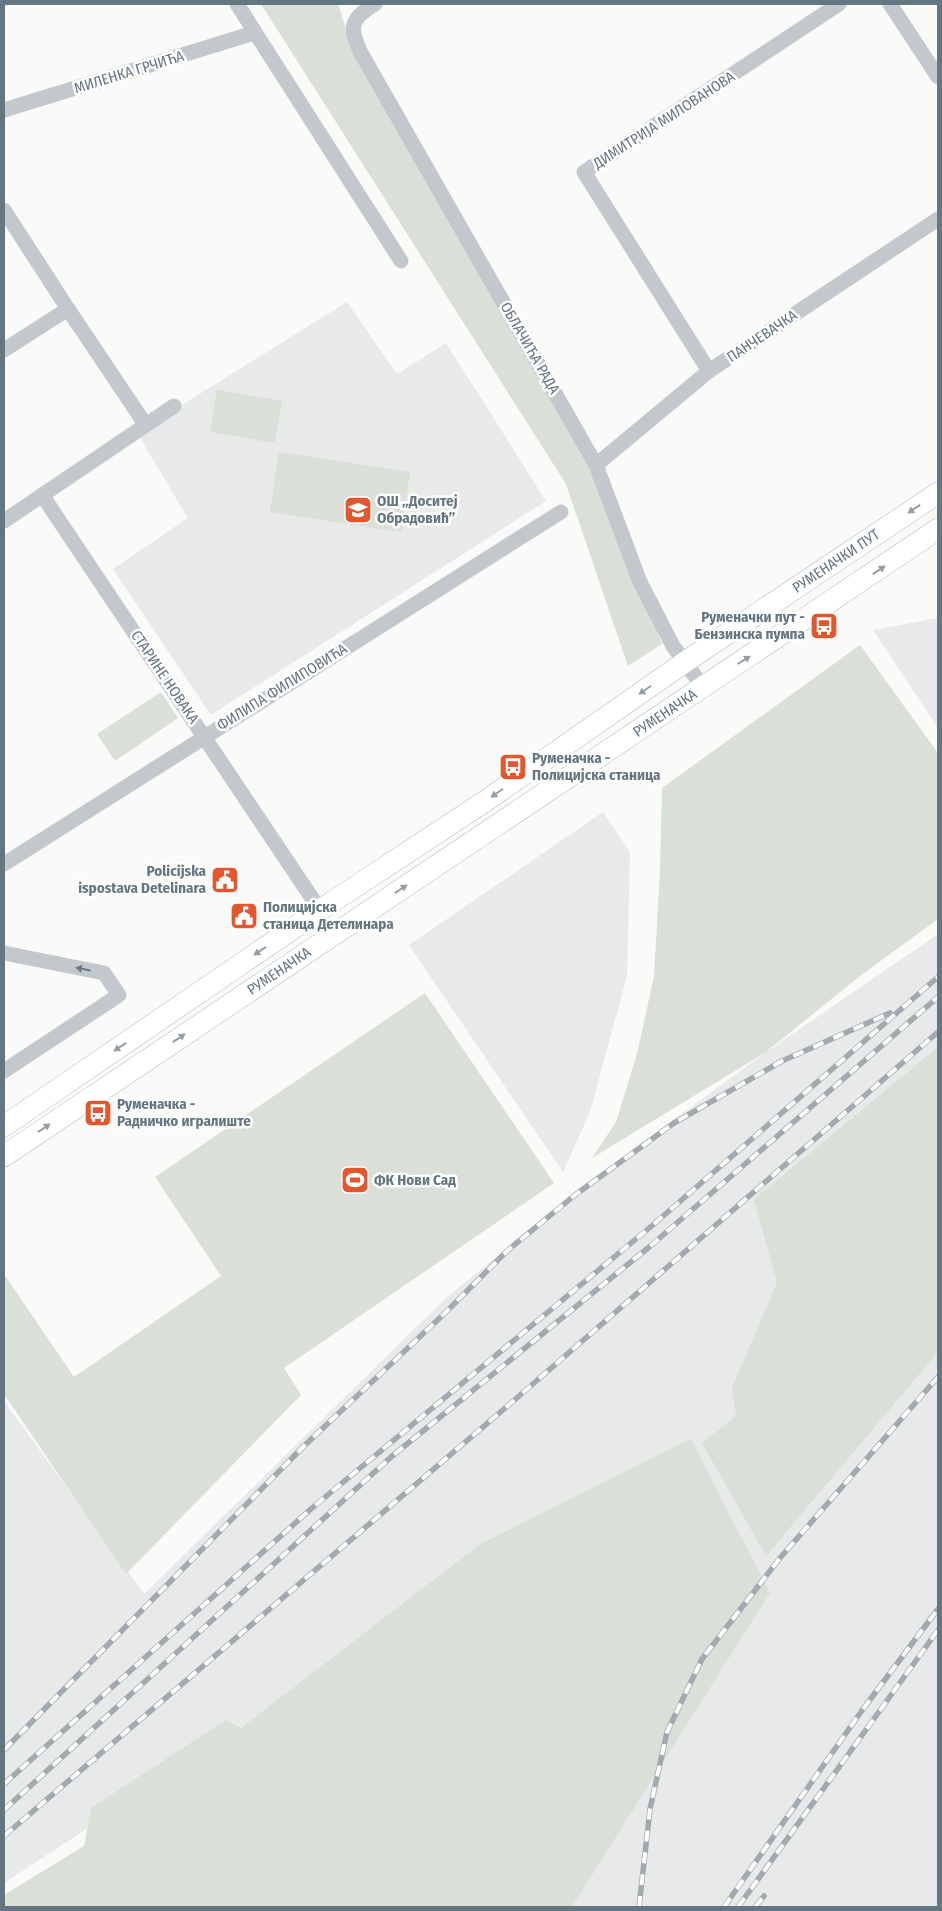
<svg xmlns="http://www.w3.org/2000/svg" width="942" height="1911" font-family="'Fira Sans Condensed',sans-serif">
<rect width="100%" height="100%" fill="#fafaf8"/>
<g fill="#e8e9e9">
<path d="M347,302L397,374L446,343L546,501L211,715L113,569L188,518L137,433Z"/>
<path d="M938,618V728L873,630Z"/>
<path d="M603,812L630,852L627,976L590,1112L563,1172L409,945Z"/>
<path d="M938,934V1907H572L770,1593L241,1728L4,1883V1401L144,1594L447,1297L588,1183L766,1052Z"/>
</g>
<g fill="#dadfd7">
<path d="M261,4H338L347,32L596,465L662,644L628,666L566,484Z"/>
<path d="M217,390L282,401L275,443L210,432Z"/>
<path d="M279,452L410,472L401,532L270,512Z"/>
<path d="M860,645L938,753V919L860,976L766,1052L592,1158L616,1122L637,1054L654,976L660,872L662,788Z"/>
<path d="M161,692L178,718L115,761L97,734Z"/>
<path d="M425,993L554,1183L284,1368L301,1395L126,1574L4,1394V1274L74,1377L221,1276L155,1177Z"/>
<path d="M938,1047V1352L766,1556L702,1443L736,1416L732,1388L777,1283L754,1199Z"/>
<path d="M691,1439L770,1593L572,1907H4V1895L84,1846L91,1808L226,1720L241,1728L479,1545Z"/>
</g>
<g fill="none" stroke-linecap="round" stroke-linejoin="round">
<defs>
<g id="secondary">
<path d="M4,1126L320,910L490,798L685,662L938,493"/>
<path d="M4,1156L938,529"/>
</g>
</defs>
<use href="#secondary" stroke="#b3babf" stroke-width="22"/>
<g stroke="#c3c8cc" stroke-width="15">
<path d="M237,4L401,261"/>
<path d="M375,4C351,19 348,26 361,53L596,465L640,582L673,646L703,687"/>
<path d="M890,4L938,77"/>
<path d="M4,110L254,33"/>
<path d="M4,210L68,309"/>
<path d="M4,350L68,309L145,424"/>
<path d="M709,371L584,172L839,4"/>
<path d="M596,465L709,371L938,219"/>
<path d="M42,495L320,910"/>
<path d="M4,521L174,406"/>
<path d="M4,864L561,512"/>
<path d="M4,953L104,973L119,995L4,1071"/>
</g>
<use href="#secondary" stroke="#fff" stroke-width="21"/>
<defs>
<g id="rail">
<path d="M4,1750L305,1445L444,1314L507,1251L575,1195L674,1123L782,1061L890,1013"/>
<path d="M4,1784L312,1508L654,1224L938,977"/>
<path d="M4,1810L391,1457L648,1248L938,997"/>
<path d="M4,1836L511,1403L938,1032"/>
<path d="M639,1907L650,1809L667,1732L702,1659L780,1558L938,1377"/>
<path d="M724,1907L863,1709L938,1609"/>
<path d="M738,1907L938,1630"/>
<path d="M755,1907L764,1896"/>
</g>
</defs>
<use href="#rail" stroke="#a2aab0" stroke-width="5.5"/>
<use href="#rail" stroke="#fff" stroke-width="4" stroke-dasharray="11" stroke-linecap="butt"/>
</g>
<defs><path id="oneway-solid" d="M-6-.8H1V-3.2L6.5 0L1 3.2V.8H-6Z" transform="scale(1.25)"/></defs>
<g fill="#939fa8">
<use href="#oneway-solid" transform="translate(914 509) rotate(146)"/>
<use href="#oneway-solid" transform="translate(879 570) rotate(-34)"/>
<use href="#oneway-solid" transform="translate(744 660) rotate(-32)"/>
<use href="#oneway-solid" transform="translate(645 690) rotate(145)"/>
<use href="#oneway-solid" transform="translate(497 793) rotate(145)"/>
<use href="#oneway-solid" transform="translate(401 889) rotate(-34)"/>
<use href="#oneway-solid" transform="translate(260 951) rotate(146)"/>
<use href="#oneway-solid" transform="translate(179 1038) rotate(-34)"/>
<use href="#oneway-solid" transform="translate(120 1047) rotate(146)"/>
<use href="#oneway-solid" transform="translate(44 1128) rotate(-34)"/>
</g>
<use fill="#6a7a87" href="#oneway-solid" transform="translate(83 969) rotate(-169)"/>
<defs>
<symbol id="school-square" viewBox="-11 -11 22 22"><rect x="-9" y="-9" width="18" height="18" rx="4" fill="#e4572e" stroke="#fff"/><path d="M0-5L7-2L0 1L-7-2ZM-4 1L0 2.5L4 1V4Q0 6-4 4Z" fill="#fff"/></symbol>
<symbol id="bus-square" viewBox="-11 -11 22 22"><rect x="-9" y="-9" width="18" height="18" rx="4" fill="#e4572e" stroke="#fff"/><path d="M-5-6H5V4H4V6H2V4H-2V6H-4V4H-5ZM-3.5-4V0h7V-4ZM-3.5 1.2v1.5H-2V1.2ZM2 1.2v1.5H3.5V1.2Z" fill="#fff"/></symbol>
<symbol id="civic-square" viewBox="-11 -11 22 22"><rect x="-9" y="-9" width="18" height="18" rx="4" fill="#e4572e" stroke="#fff"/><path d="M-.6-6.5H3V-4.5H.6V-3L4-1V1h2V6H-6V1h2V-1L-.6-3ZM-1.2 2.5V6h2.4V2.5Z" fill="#fff"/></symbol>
<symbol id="stadium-square" viewBox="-11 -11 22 22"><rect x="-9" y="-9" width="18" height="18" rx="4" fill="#e4572e" stroke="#fff"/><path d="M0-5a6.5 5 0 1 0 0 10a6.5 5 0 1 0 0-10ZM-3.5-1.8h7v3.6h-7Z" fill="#fff"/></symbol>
</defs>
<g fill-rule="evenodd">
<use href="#school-square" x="342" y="494" width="32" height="32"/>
<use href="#bus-square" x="808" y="610" width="32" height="32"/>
<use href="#bus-square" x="497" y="751" width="32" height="32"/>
<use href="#civic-square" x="209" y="864" width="32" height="32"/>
<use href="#civic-square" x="228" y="900" width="32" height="32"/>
<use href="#bus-square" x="82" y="1097" width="32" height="32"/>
<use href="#stadium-square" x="339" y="1164" width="32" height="32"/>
</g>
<g text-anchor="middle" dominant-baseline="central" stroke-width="5" stroke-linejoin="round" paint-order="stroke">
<g font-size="15" fill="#657683" stroke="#fff">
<text transform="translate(129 72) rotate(-17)">МИЛЕНКА ГРЧИЋА</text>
<text transform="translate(664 120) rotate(-33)">ДИМИТРИЈА МИЛОВАНОВА</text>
<text transform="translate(762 336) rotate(-34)">ПАНЧЕВАЧКА</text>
<text transform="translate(530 348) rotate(60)">ОБЛАЧИЋА РАДА</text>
<text transform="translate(836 561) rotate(-34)">РУМЕНАЧКИ ПУТ</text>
<text transform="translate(165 677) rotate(56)">СТАРИНЕ НОВАКА</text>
<text transform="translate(282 687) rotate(-32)">ФИЛИПА ФИЛИПОВИЋА</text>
<text transform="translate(665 713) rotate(-34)">РУМЕНАЧКА</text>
<text transform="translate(279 971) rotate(-34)">РУМЕНАЧКА</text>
</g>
<g font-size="15" font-weight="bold" fill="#657683" stroke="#fff" text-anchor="start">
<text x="377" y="501">ОШ „Доситеј<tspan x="377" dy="17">Обрадовић”</tspan></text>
<text x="805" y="617" text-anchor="end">Руменачки пут -<tspan x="805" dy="17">Бензинска пумпа</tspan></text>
<text x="532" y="758">Руменачка -<tspan x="532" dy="17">Полицијска станица</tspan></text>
<text x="206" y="871" text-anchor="end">Policijska<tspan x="206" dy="17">ispostava Detelinara</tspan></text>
<text x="263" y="907">Полицијска<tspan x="263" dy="17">станица Детелинара</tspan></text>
<text x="117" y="1104">Руменачка -<tspan x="117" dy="17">Радничко игралиште</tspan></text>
<text x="374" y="1180">ФК Нови Сад</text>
</g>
</g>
<rect width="942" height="1911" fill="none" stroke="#657683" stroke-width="10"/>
</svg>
